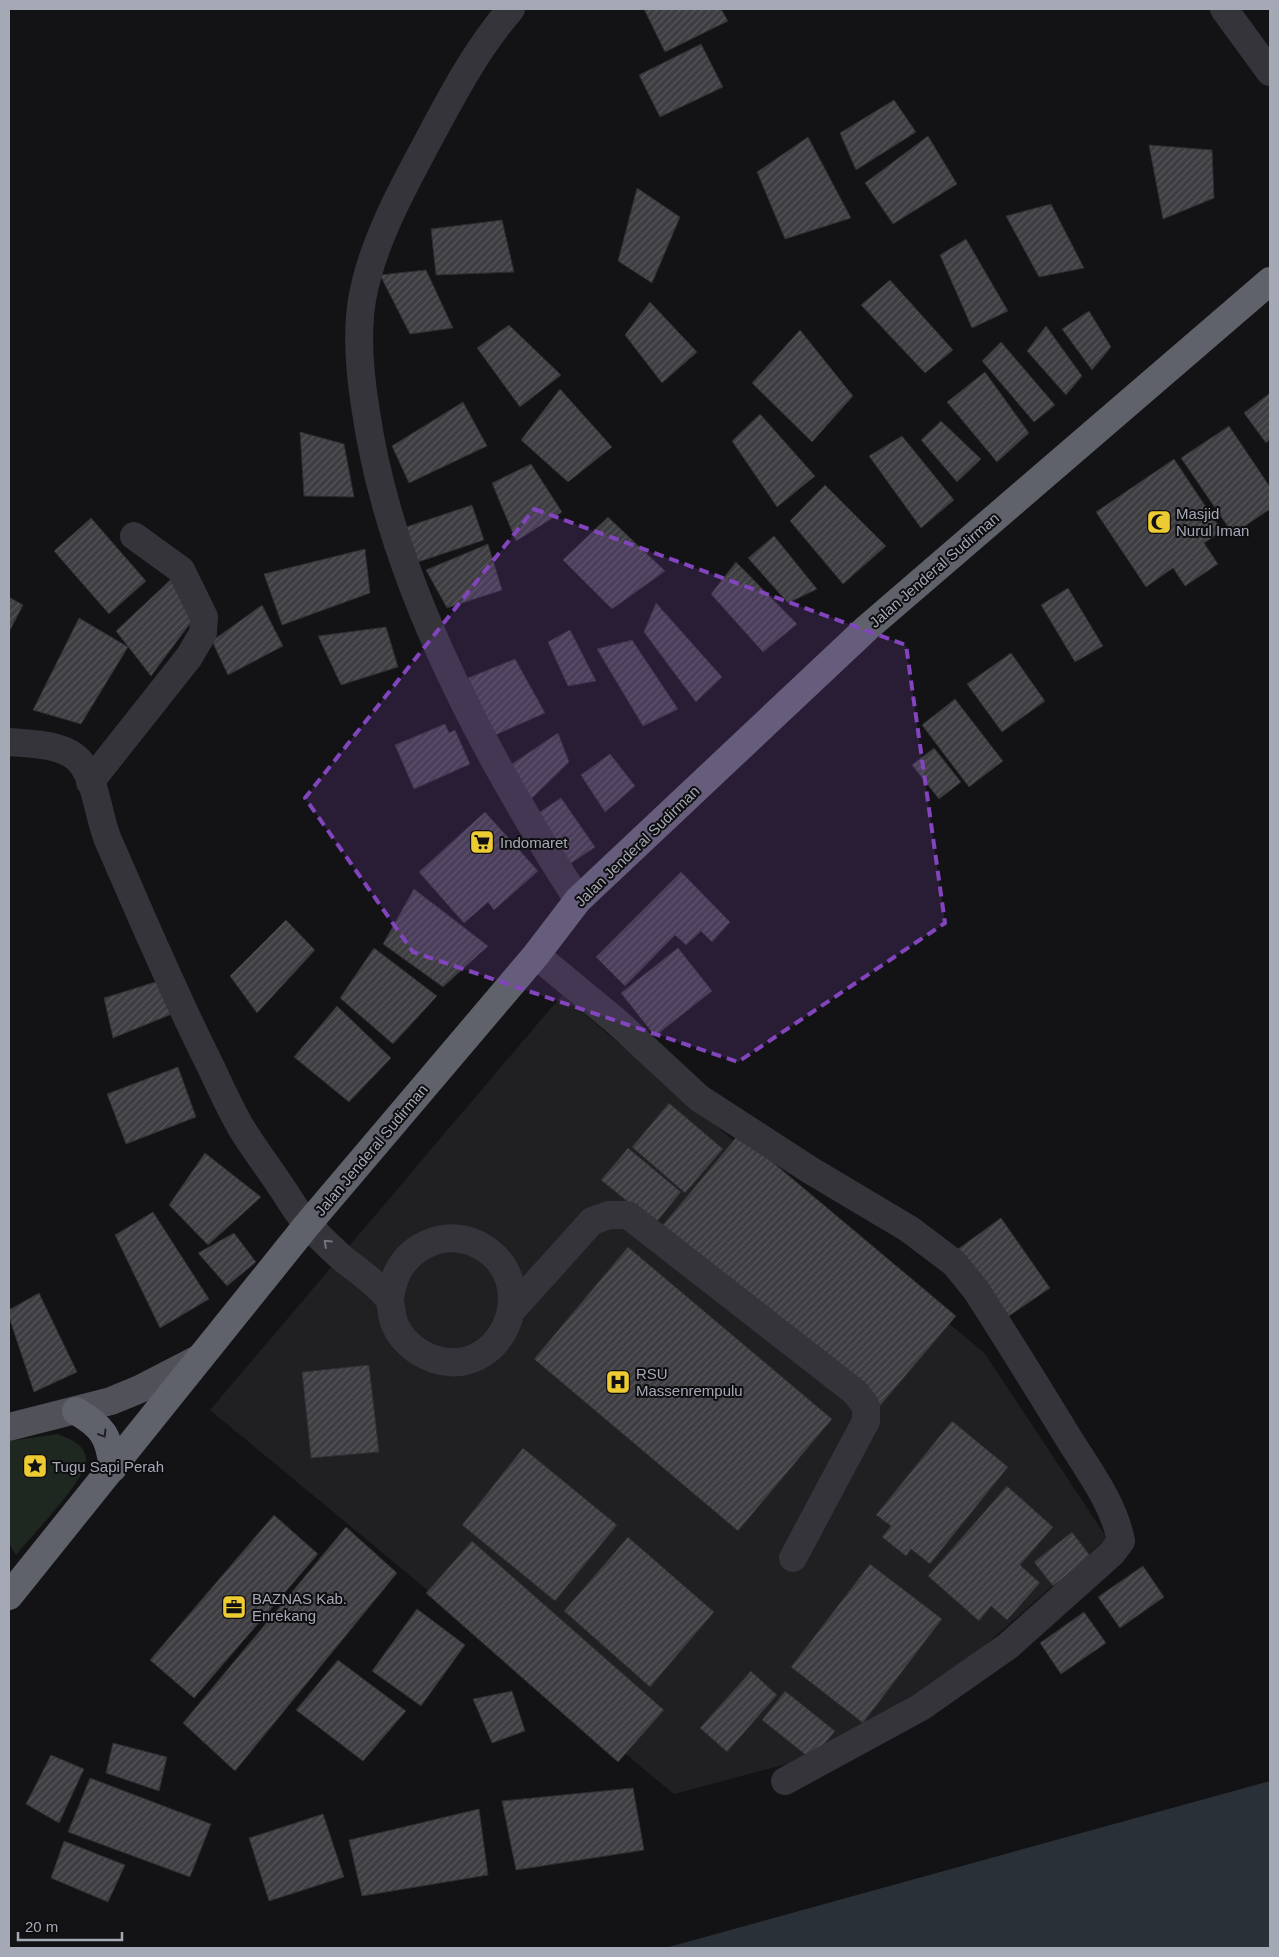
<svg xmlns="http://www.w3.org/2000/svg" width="1279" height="1957" font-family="Helvetica,sans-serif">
<defs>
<pattern id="building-hatch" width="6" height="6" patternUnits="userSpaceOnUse" patternTransform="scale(1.25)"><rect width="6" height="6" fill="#3e3d42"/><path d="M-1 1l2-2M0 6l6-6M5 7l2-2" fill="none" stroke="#57565b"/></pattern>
</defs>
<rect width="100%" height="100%" fill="#131315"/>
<path fill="#201f22" d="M562,995L985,1354L1107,1538L951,1675L790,1763L674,1794L210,1410Z"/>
<path fill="#1f2721" d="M58,1434C70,1439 87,1445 86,1462C84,1481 30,1538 16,1555L9,1544V1441Z"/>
<path fill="#2a3038" d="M1270,1781V1948H665Z"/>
<g fill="url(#building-hatch)" stroke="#2e2d31">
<path d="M644,9H721L728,21L665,52Z"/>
<path d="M701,44L723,87L660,117L639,75Z"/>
<path d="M894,100L916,132L856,170L840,133Z"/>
<path d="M928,136L957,184L893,224L865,183Z"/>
<path d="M808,137L851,218L785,239L757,172Z"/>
<path d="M1149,145L1212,150L1214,198L1163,219Z"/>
<path d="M637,188L680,217L652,283L618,261Z"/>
<path d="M1051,204L1084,268L1039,277L1006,216Z"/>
<path d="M502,220L514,272L436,275L431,229Z"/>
<path d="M966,239L1008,311L972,328L940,255Z"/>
<path d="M426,270L453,328L410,334L380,275Z"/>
<path d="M890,280L953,350L925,373L861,305Z"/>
<path d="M650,302L697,352L662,383L625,335Z"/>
<path d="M1089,311L1111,347L1092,370L1062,329Z"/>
<path d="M509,325L561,375L520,407L477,348Z"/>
<path d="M1046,326L1082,376L1066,395L1027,351Z"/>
<path d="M800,330L853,396L812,442L752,383Z"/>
<path d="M1001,342L1055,405L1034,422L982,361Z"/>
<path d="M985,372L1029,433L997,462L947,402Z"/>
<path d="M560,389L612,447L568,482L521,440Z"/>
<path d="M1270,393V439L1266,443L1244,413Z"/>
<path d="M463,402L487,446L409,483L392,446Z"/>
<path d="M760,414L815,476L777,507L732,441Z"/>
<path d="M941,421L981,459L957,482L921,440Z"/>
<path d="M1229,426L1270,487V509L1233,534L1181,458Z"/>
<path d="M300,432L344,444L354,497L304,496Z"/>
<path d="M902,436L954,500L921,528L869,456Z"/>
<path d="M1174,459L1222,531L1204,543L1218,564L1185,586L1173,568L1146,587L1096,512Z"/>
<path d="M531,464L562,512L516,541L492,483Z"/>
<path d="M825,485L886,546L843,584L790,521Z"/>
<path d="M472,505L484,540L415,563L403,528Z"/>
<path d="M608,517L665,571L612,609L563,560Z"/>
<path d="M91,518L146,581L109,614L54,551Z"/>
<path d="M774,536L817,589L788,603L748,558Z"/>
<path d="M488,544L502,590L447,608L426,570Z"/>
<path d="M365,549L370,593L282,625L264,574Z"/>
<path d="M736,562L797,624L763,652L711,594Z"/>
<path d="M181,570L206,602L151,676L116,631Z"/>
<path d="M1068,588L1103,646L1075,662L1041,605Z"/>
<path d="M9,597L23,605L9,632Z"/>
<path d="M656,603L722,677L696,702L644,632Z"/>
<path d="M262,605L283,646L228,675L212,641Z"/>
<path d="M79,618L128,647L81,724L33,710Z"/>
<path d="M386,627L398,667L341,685L318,636Z"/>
<path d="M570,630L596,681L568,686L548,642Z"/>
<path d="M632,640L678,709L643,726L597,649Z"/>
<path d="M1011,653L1045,701L1002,732L967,684Z"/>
<path d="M515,659L545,713L495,735L468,678Z"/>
<path d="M955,699L1003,761L969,787L922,725Z"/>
<path d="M445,724L449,733L455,730L470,764L414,789L395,745Z"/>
<path d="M558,733L569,762L531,799L509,766Z"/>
<path d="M934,748L961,782L939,799L912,765Z"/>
<path d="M610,754L635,786L605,812L581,775Z"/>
<path d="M561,798L595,847L565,867L531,818Z"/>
<path d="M485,812L538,871L494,910L488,902L464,923L419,872Z"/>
<path d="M681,872L730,922L712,942L701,931L686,945L675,935L625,986L596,957Z"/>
<path d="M414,889L488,946L443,987L383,944Z"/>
<path d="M286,920L315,950L257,1013L230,976Z"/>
<path d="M374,948L437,996L393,1044L340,998Z"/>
<path d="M678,948L712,991L655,1036L621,993Z"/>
<path d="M168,978L172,1014L113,1038L104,998Z"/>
<path d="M337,1006L391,1058L349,1102L294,1057Z"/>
<path d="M178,1067L196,1117L126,1144L107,1094Z"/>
<path d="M669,1103L723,1149L685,1193L632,1147Z"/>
<path d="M739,1134L956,1316L879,1407L663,1225Z"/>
<path d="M628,1148L681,1192L655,1224L601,1180Z"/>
<path d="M205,1153L261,1197L208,1245L169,1205Z"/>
<path d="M153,1212L209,1299L160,1328L115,1235Z"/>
<path d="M1001,1218L1050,1288L1006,1318L958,1249Z"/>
<path d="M234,1233L256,1262L227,1286L198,1253Z"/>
<path d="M628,1247L832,1419L738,1531L534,1359Z"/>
<path d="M39,1293L77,1372L34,1392L9,1317V1310Z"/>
<path d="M369,1365L379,1452L311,1458L302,1372Z"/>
<path d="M952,1421L1008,1467L930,1564L911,1549L906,1556L882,1537L891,1526L876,1515Z"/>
<path d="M523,1448L617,1525L555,1601L462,1525Z"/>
<path d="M1007,1486L1053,1527L1020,1565L1040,1583L1007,1620L991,1606L979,1621L928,1576Z"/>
<path d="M274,1515L318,1554L194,1698L150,1660Z"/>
<path d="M346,1527L397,1573L235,1771L183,1723Z"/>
<path d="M1072,1532L1091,1557L1053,1586L1034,1562Z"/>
<path d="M628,1537L714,1612L650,1687L564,1611Z"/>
<path d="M472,1541L664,1710L618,1762L426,1593Z"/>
<path d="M870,1564L942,1619L863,1723L791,1667Z"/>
<path d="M1143,1566L1164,1597L1120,1628L1098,1597Z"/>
<path d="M417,1609L465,1645L421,1706L372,1671Z"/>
<path d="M1084,1612L1106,1643L1061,1674L1040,1643Z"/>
<path d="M338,1660L406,1711L363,1761L296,1710Z"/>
<path d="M751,1671L777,1695L727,1752L700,1728Z"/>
<path d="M512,1691L525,1731L492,1743L473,1699Z"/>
<path d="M785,1691L835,1731L812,1760L762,1720Z"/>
<path d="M113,1743L167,1757L159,1791L106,1773Z"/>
<path d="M51,1755L84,1769L59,1823L26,1804Z"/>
<path d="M90,1778L211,1824L190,1877L68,1832Z"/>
<path d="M633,1788L644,1850L516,1870L502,1801Z"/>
<path d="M479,1809L488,1875L362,1896L349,1840Z"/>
<path d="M323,1814L344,1877L269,1901L249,1838Z"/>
<path d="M64,1841L125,1865L108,1902L51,1878Z"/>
</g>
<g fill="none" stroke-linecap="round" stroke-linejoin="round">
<g stroke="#34343a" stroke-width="28">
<path d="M511,9C478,47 454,92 430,137C403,188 372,242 362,300C356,337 360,376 366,412C391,583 486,757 578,900"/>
<path d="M1224,9L1270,72"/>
<path d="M9,742C30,744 66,743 81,763C97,783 98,816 108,840C141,915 173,992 210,1065C220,1086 230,1109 242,1129C254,1149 269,1168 282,1188C291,1201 299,1217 311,1228C322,1239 334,1252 347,1262C360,1272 377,1284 388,1298C392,1304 391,1312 393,1319C398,1338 416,1353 434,1359C500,1381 543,1286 484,1248C467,1237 446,1235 427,1244C403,1255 393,1275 390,1300"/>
<path d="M90,782L189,657L203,633L204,617L181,570L134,536"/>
<path d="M536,955L617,1022L699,1098L810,1170L909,1229L954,1263L976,1290L992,1315C1018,1356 1044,1398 1069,1439C1089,1471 1114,1504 1121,1541L1112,1553L1008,1646L921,1707L785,1781"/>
<path d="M512,1310L592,1221L609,1215H628L855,1392L866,1406V1421L793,1558"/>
</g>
<path stroke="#505159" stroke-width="28" d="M9,1427L111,1401L140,1389L200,1358"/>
<g stroke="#60626b" stroke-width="28">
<path d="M76,1411C103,1427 109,1436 113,1468"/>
<path d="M9,1596L307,1225L536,955L578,900L867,628L1270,281"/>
</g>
</g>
<defs><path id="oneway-chevron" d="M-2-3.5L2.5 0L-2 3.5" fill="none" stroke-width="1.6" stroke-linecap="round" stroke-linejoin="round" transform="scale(1.25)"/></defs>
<use stroke="#72747e" href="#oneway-chevron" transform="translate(327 1243) rotate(-137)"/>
<use stroke="#1e1f22" href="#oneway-chevron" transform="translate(103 1434) rotate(59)"/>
<path fill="#8345bd" fill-opacity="0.2" stroke="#8345bd" stroke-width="4" stroke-dasharray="10 6" stroke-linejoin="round" d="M534,509L906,645L945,923L738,1062L413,952L305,798Z"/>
<defs>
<symbol id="mosque-square" viewBox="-11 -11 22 22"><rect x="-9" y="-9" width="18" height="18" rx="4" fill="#edcb33" stroke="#0e0e10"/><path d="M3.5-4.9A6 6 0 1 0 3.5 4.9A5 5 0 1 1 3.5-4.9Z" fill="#111"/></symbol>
<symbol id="supermarket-square" viewBox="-11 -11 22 22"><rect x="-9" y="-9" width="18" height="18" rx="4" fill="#edcb33" stroke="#0e0e10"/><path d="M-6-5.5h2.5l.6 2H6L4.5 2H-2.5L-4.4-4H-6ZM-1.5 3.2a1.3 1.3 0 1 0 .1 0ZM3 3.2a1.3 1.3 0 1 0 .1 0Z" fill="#111"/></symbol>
<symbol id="hospital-square" viewBox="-11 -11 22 22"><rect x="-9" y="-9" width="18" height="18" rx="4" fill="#edcb33" stroke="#0e0e10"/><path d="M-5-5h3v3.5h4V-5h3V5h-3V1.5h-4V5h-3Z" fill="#111"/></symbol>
<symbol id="sight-square" viewBox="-11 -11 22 22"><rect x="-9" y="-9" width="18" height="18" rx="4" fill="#edcb33" stroke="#0e0e10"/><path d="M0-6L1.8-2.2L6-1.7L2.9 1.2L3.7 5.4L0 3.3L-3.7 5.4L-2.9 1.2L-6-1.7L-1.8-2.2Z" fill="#111"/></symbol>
<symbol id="office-square" viewBox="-11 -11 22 22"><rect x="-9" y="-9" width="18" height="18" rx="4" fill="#edcb33" stroke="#0e0e10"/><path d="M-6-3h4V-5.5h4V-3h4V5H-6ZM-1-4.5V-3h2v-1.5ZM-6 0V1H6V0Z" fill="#111"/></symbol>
</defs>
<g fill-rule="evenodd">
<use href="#mosque-square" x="1145" y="508" width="28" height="28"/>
<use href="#supermarket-square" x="468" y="828" width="28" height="28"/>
<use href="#hospital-square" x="604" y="1368" width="28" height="28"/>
<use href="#sight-square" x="21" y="1452" width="28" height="28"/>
<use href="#office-square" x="220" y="1593" width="28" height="28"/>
</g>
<g text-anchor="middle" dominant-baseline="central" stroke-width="4" stroke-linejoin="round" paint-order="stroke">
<g font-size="15" fill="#a5a8b5" stroke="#0e0e10" text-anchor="start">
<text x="1176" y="513">Masjid<tspan x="1176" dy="17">Nurul Iman</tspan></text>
<text x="500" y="842">Indomaret</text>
<text x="636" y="1373">RSU<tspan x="636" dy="17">Massenrempulu</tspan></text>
<text x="52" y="1466">Tugu Sapi Perah</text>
<text x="252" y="1598">BAZNAS Kab.<tspan x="252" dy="17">Enrekang</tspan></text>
</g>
<g font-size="15" fill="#a5a8b5" stroke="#0e0e10">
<text transform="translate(934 570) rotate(-41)">Jalan Jenderal Sudirman</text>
<text transform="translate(637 846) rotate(-44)">Jalan Jenderal Sudirman</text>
<text transform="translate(371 1150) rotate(-50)">Jalan Jenderal Sudirman</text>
</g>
</g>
<rect width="1279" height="1957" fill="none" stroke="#a5a8b5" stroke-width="20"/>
<path d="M18 1932v8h104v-8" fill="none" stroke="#a5a8b5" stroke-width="2.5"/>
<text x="25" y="1932" font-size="15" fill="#a5a8b5" stroke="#0e0e10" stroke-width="4" paint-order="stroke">20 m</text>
</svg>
